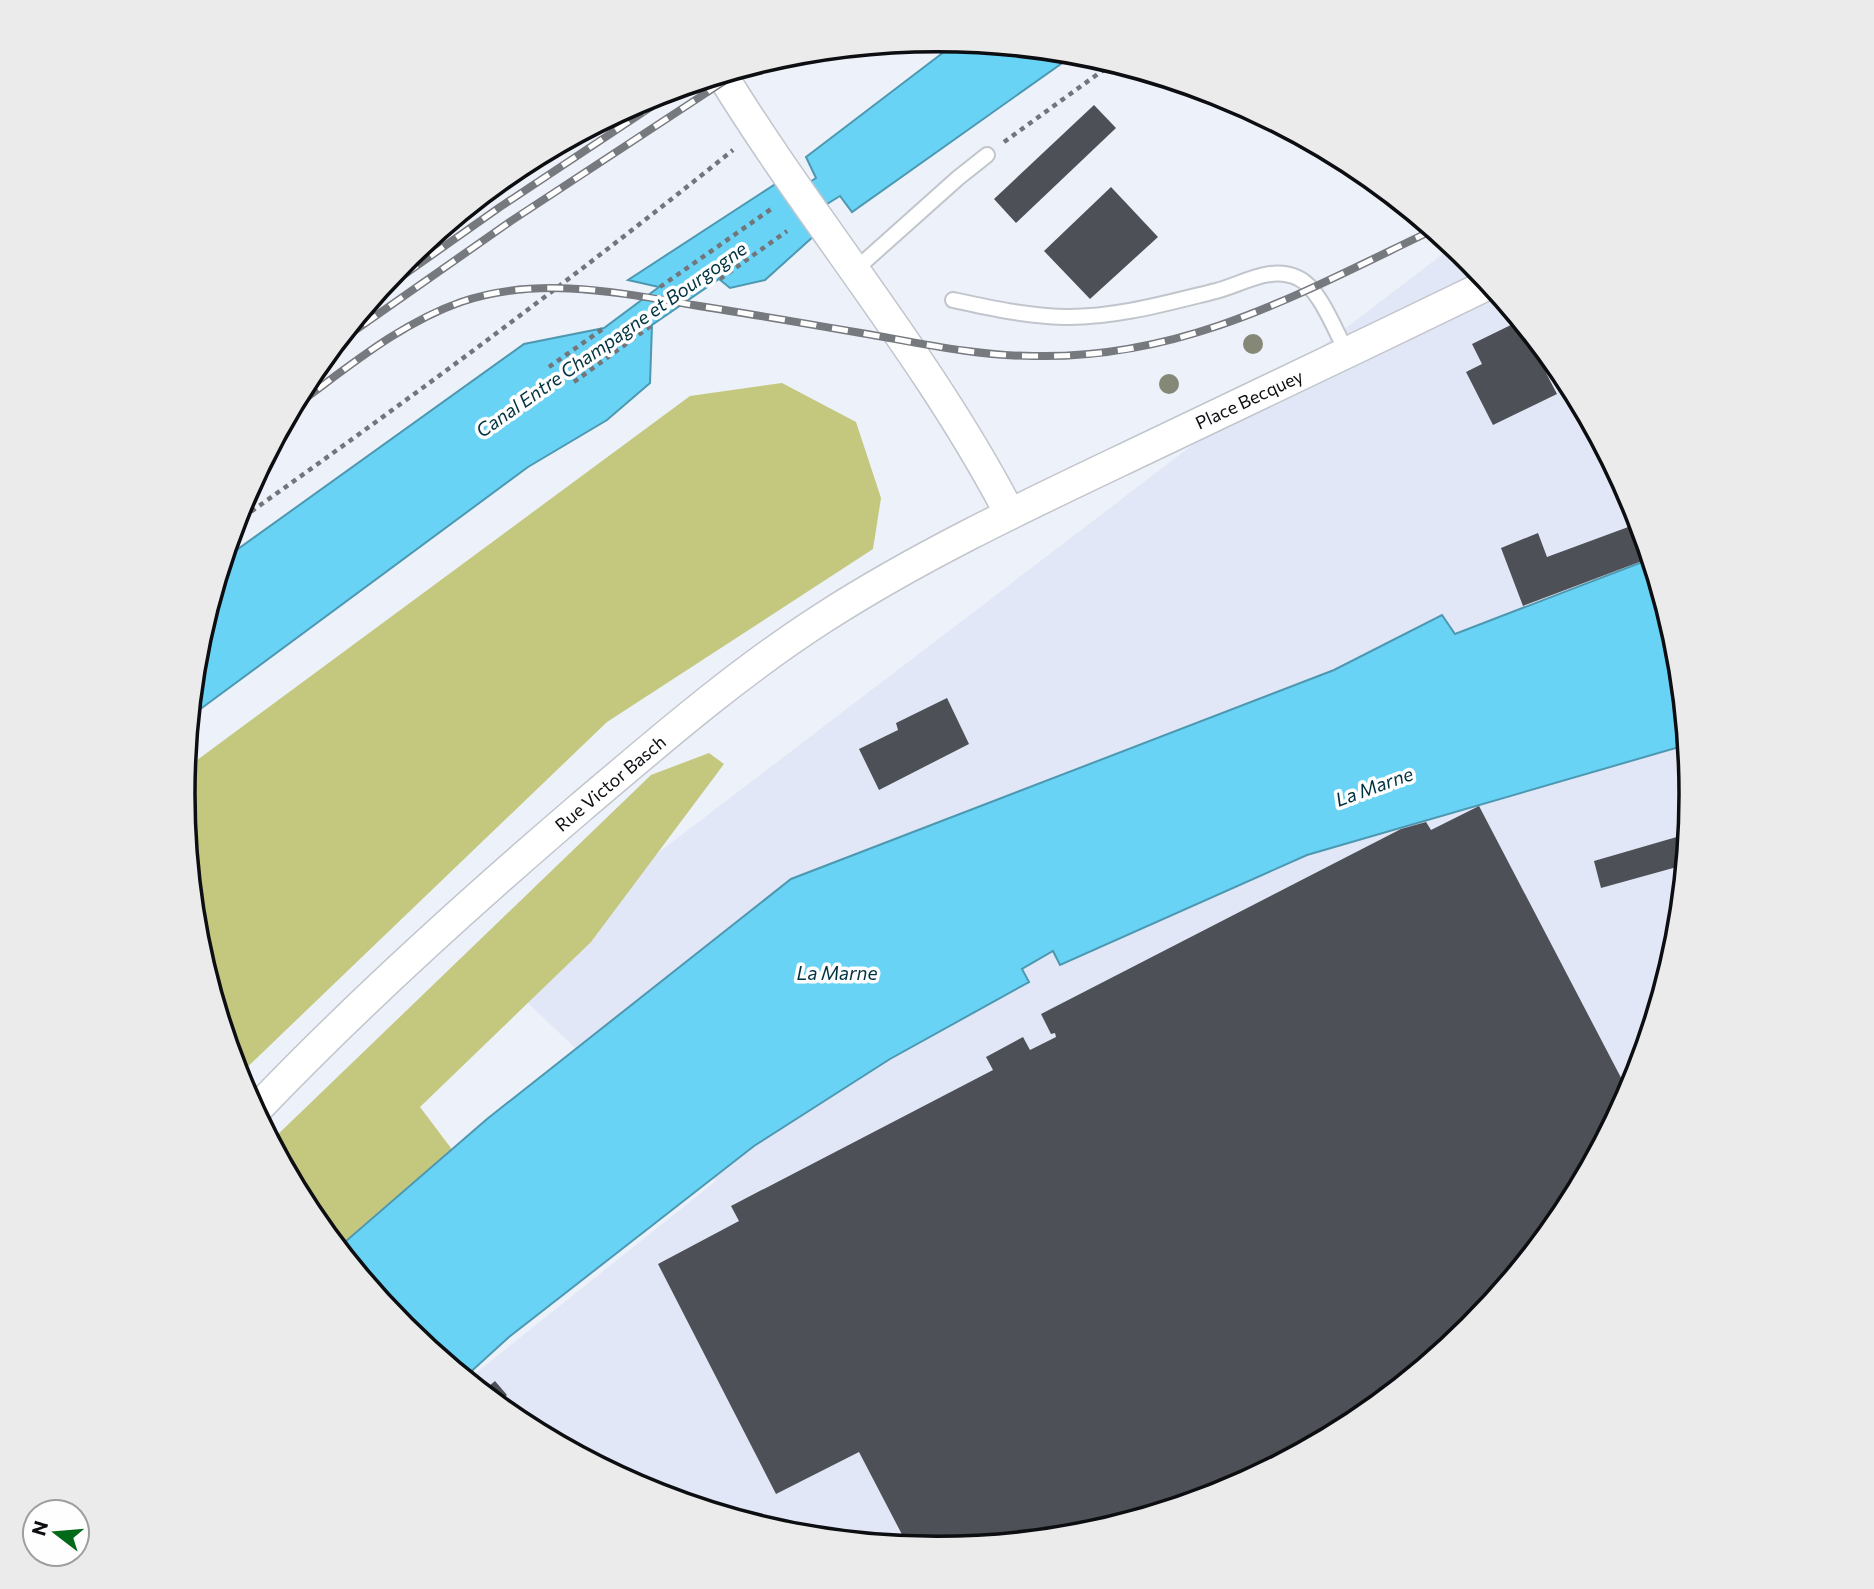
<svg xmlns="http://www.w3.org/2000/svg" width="1874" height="1589" font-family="Commissioner,sans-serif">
<rect width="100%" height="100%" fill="#edf1f9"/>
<path fill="#e1e7f6" d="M1452,247L1471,261L1564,376L1634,506L1677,648L1691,795L1677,942L1634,1084L1564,1214L1470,1328L1356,1422L1225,1491L1084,1534L937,1549L789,1534L648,1491L518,1421L467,1380L716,1181L498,975Z"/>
<g fill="#c3c87e">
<path d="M782,383L856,422L881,498L873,549L607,722L238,1076L197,941L183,794L185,769L690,396Z"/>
<path d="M709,753L724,764L591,942L420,1107L466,1168L353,1266L310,1213L271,1141L651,775Z"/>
</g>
<g fill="#69d3f6" stroke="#4d98b1" stroke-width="2">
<path d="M957,42L1075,54L852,212L840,196L806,217L815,235L765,280L730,288L719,279L652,325L650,383L607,420L528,467L191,716L197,647L224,559L524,344L604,328L659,287L628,280L780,181L790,195L816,178L806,157Z"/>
<path d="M1650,559L1677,648L1686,745L1307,855L1060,965L1053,951L1022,969L1029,982L890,1059L754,1146L509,1337L464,1378L403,1328L338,1248L487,1119L791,879L1334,670L1442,615L1455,634Z"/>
</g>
<g fill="#4d5056">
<path d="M1094,105L1116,128L1016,223L994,199Z"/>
<path d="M1111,187L1158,237L1090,299L1044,251Z"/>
<path d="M1519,321L1557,394L1493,425L1466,372L1482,364L1472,344Z"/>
<path d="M1639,523L1650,558L1523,606L1501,548L1538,533L1547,557Z"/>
<path d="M947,698L969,744L879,790L859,749L898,730L896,723Z"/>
<path d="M1479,806L1629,1093L1564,1214L1470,1328L1356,1422L1225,1491L1084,1534L937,1549L908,1546L859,1452L776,1494L658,1264L739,1221L731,1206L993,1070L986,1057L1023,1037L1030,1050L1056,1037L1055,1033L1051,1034L1041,1014L1401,829L1426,822L1431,830Z"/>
<path d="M1687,834L1684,865L1601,888L1594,861Z"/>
<path d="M495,1381L507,1395L496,1404L482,1392Z"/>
</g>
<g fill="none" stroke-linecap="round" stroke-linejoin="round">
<defs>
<g id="lane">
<path d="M855,270L958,178L987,155"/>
<path d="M953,300C990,308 1026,316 1064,317C1115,318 1167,303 1216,291C1243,284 1270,265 1298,278C1319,287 1336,332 1347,353"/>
</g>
<g id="street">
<path d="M722,75C814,225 929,358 1010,514"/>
<path d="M255,1111C357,1004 468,904 580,808C658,742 736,674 823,618C924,553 1034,502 1143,450C1258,395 1374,340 1489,284"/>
</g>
</defs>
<use href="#lane" stroke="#c1c5cc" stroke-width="18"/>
<use href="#street" stroke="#c1c5cc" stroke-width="33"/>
<g stroke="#73757a" stroke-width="4.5" stroke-dasharray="5 5" stroke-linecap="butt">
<path d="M1004,142L1113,63"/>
<path d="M720,279L787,231"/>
<path d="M660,287L774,207"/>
<path d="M549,367L604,328"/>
<path d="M574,382L652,325"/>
<path d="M235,523C404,403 572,280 733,150"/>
</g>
<use href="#lane" stroke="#fff" stroke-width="14"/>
<use href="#street" stroke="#fff" stroke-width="30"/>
<defs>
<g id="rail">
<path d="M378,293L500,207L678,89"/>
<path d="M337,343L511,221L741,70"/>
<path d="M292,408C345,370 398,324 461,302C537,276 616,292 693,305C757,315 820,326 884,337C933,346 984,356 1034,356C1185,359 1301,293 1433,230"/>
</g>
</defs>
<use href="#rail" stroke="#76797e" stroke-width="8"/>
<use href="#rail" stroke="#fefefe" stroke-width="5" stroke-dasharray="16" stroke-linecap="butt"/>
</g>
<g fill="#858777">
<circle cx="1253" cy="344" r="10"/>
<circle cx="1169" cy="384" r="10"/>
</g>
<g text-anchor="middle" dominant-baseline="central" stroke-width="7" stroke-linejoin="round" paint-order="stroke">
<g font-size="18" fill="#0d0e11" stroke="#fefefe">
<text transform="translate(1249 399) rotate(-25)">Place Becquey</text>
<text transform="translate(610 783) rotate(-40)">Rue Victor Basch</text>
</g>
<g font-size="19" font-style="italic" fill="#003341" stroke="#fefefe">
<text transform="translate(611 339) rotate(-35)">Canal Entre Champagne et Bourgogne</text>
<text transform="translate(1374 786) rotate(-20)">La Marne</text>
<text x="837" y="972">La Marne</text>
</g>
</g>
<path d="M0 0H1874V1589H0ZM195 794a742 742 0 1 1 1484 0a742 742 0 1 1-1484 0Z" fill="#ebebeb" fill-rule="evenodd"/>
<path fill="none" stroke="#0d0e11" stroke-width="3.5" d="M195 794a742 742 0 1 1 1484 0a742 742 0 1 1-1484 0Z"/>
<g transform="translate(56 1533) rotate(286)"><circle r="33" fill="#fefefe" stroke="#9e9e9f" stroke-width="2"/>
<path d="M0-5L12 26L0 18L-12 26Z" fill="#006a18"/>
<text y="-10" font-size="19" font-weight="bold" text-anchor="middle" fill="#0d0e11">N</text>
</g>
</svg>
